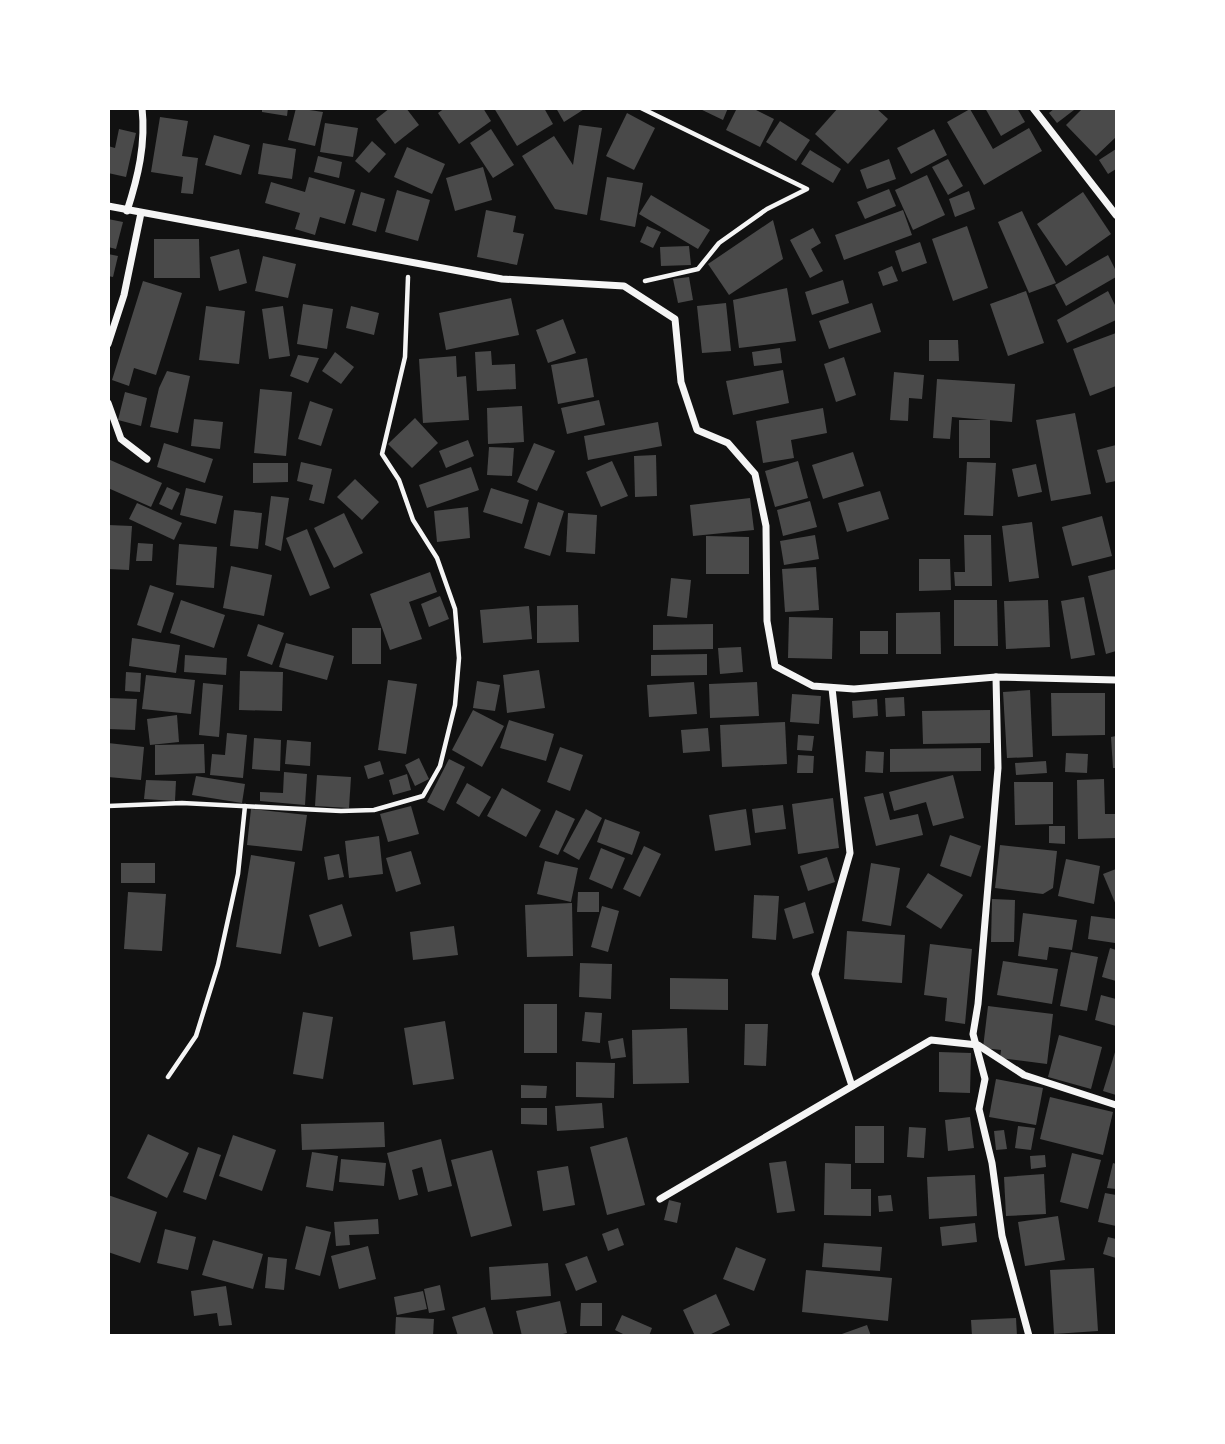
<svg xmlns="http://www.w3.org/2000/svg" width="1225" height="1444" font-family="'Noto Sans',sans-serif">
<rect width="100%" height="100%" fill="#111"/>
<g fill="#4a4a4a">
<path d="M262,108H288L287,116L262,112Z"/>
<path d="M296,108L323,112L315,146L288,140Z"/>
<path d="M390,108H406L419,125L395,144L376,119Z"/>
<path d="M445,108H483L491,121L459,144L438,113Z"/>
<path d="M494,108H544L553,124L517,146Z"/>
<path d="M556,108H586L564,122Z"/>
<path d="M698,108H728L723,120Z"/>
<path d="M737,108H752L774,119L760,147L726,130Z"/>
<path d="M838,108H876L888,119L848,164L815,134Z"/>
<path d="M985,108H1017L1025,122L1001,136Z"/>
<path d="M1055,108H1073L1074,110L1057,123L1049,113Z"/>
<path d="M1083,108H1116V137L1096,156L1066,125Z"/>
<path d="M970,109L993,149L1029,128L1042,151L984,185L947,122Z"/>
<path d="M627,113L655,128L634,170L606,156Z"/>
<path d="M160,117L188,121L182,156L198,158L193,194L181,193L183,177L151,172Z"/>
<path d="M780,121L810,140L796,161L766,142Z"/>
<path d="M325,123L358,128L353,157L320,152Z"/>
<path d="M579,125L602,128L587,215L555,209L522,156L554,136L573,165Z"/>
<path d="M119,129L136,133L126,177L108,173V146L115,148Z"/>
<path d="M491,129L514,165L493,178L470,143Z"/>
<path d="M934,129L947,155L911,174L897,148Z"/>
<path d="M214,135L250,145L241,175L205,165Z"/>
<path d="M372,141L386,154L369,173L355,161Z"/>
<path d="M263,143L296,149L292,179L258,174Z"/>
<path d="M407,147L445,164L432,194L394,177Z"/>
<path d="M1116,149V169L1108,174L1099,160Z"/>
<path d="M810,150L841,169L833,183L801,164Z"/>
<path d="M318,156L342,162L339,178L314,172Z"/>
<path d="M889,159L896,179L867,189L860,170Z"/>
<path d="M948,159L963,186L948,195L932,167Z"/>
<path d="M483,167L492,200L455,211L446,178Z"/>
<path d="M927,175L945,215L913,230L895,190Z"/>
<path d="M309,177L355,190L345,224L320,217L315,235L295,229L300,213L265,203L271,182L305,192Z"/>
<path d="M607,177L643,183L635,227L600,220Z"/>
<path d="M889,189L896,206L865,219L857,202Z"/>
<path d="M397,190L430,200L418,241L385,232Z"/>
<path d="M969,191L975,209L955,217L949,199Z"/>
<path d="M361,192L385,199L376,232L352,225Z"/>
<path d="M1083,192L1111,234L1066,266L1037,224Z"/>
<path d="M651,195L710,230L698,249L639,214Z"/>
<path d="M486,210L516,216L513,232L524,234L517,265L477,257Z"/>
<path d="M903,210L912,235L844,260L835,235Z"/>
<path d="M1022,211L1056,283L1029,293L998,222Z"/>
<path d="M108,219L123,222L116,249L108,247Z"/>
<path d="M773,220L783,259L729,295L708,264Z"/>
<path d="M647,226L661,232L653,248L640,242Z"/>
<path d="M967,226L988,288L953,301L932,239Z"/>
<path d="M813,228L821,243L811,249L823,271L810,278L790,240Z"/>
<path d="M154,239H199L200,278H154Z"/>
<path d="M920,242L927,263L902,272L895,251Z"/>
<path d="M689,246L691,265L661,266L660,247Z"/>
<path d="M239,249L247,283L219,291L210,257Z"/>
<path d="M108,254L118,256L113,277L108,276Z"/>
<path d="M1108,255L1116,271V277L1066,306L1055,285Z"/>
<path d="M263,256L296,264L288,298L255,291Z"/>
<path d="M892,266L898,281L883,286L878,272Z"/>
<path d="M689,277L693,300L678,303L673,279Z"/>
<path d="M843,280L849,303L812,315L805,292Z"/>
<path d="M143,281L182,293L156,375L134,368L129,386L112,380Z"/>
<path d="M787,288L796,341L739,348L733,300Z"/>
<path d="M1026,291L1044,343L1008,356L990,304Z"/>
<path d="M1108,291L1116,307V320L1067,343L1057,320Z"/>
<path d="M511,298L519,335L446,350L439,313Z"/>
<path d="M726,303L731,351L702,353L697,306Z"/>
<path d="M872,303L881,332L829,349L819,321Z"/>
<path d="M303,304L333,309L327,349L297,344Z"/>
<path d="M206,306L245,311L239,364L199,360Z"/>
<path d="M283,306L290,356L269,359L262,309Z"/>
<path d="M351,306L379,313L374,335L346,328Z"/>
<path d="M563,319L576,353L548,363L536,330Z"/>
<path d="M1116,333V386L1090,396L1073,349Z"/>
<path d="M929,340H958L959,361H929Z"/>
<path d="M780,348L782,363L754,366L752,352Z"/>
<path d="M491,351L492,365L515,364L516,389L477,391L475,352Z"/>
<path d="M335,352L354,367L341,384L322,371Z"/>
<path d="M298,355L319,358L308,383L290,376Z"/>
<path d="M456,356L457,377L466,376L469,420L423,423L419,359Z"/>
<path d="M844,357L856,395L836,402L824,364Z"/>
<path d="M587,358L594,397L558,404L551,365Z"/>
<path d="M783,370L789,403L733,415L726,381Z"/>
<path d="M167,371L190,376L178,433L150,427L159,388Z"/>
<path d="M894,372L924,375L922,399L909,398L908,421L890,420Z"/>
<path d="M937,379L1015,384L1012,422L952,417L950,439L933,438Z"/>
<path d="M260,389L292,392L286,456L254,453Z"/>
<path d="M125,392L147,398L141,426L118,420Z"/>
<path d="M599,400L605,425L567,434L561,408Z"/>
<path d="M310,401L333,409L321,446L298,439Z"/>
<path d="M522,406L524,442L488,444L487,408Z"/>
<path d="M823,408L827,433L791,440L794,458L763,463L756,421Z"/>
<path d="M1075,413L1091,494L1051,501L1036,420Z"/>
<path d="M415,418L438,443L412,468L388,444Z"/>
<path d="M194,419L223,422L220,449L191,446Z"/>
<rect x="959" y="420" width="31" height="38"/>
<path d="M658,422L662,446L588,460L584,436Z"/>
<path d="M468,440L474,456L446,468L439,451Z"/>
<path d="M164,443L213,459L205,483L157,467Z"/>
<path d="M534,443L555,451L537,491L517,482Z"/>
<path d="M1116,445V481L1106,483L1097,450Z"/>
<path d="M489,447L514,448L512,476L487,475Z"/>
<path d="M853,452L864,486L823,499L812,465Z"/>
<path d="M656,455L657,496L635,497L634,456Z"/>
<path d="M108,459L162,483L151,507L108,488Z"/>
<path d="M612,461L628,496L601,507L586,472Z"/>
<path d="M798,461L808,498L775,507L765,471Z"/>
<path d="M301,462L332,469L324,504L309,500L313,485L297,481Z"/>
<path d="M967,462L996,463L993,516L964,515Z"/>
<path d="M253,463H288V482L253,483Z"/>
<path d="M1036,464L1042,492L1018,497L1012,469Z"/>
<path d="M471,467L479,490L427,508L419,485Z"/>
<path d="M355,479L379,502L362,520L337,497Z"/>
<path d="M167,487L180,493L172,510L159,504Z"/>
<path d="M186,488L223,496L216,524L180,515Z"/>
<path d="M491,488L529,500L522,524L483,512Z"/>
<path d="M880,491L889,519L847,532L838,503Z"/>
<path d="M271,496L289,498L281,551L265,545Z"/>
<path d="M750,498L754,530L693,536L690,505Z"/>
<path d="M810,501L817,527L783,536L777,510Z"/>
<path d="M538,502L564,511L550,556L524,548Z"/>
<path d="M137,503L182,523L174,540L129,519Z"/>
<path d="M468,507L470,538L437,542L434,511Z"/>
<path d="M234,510L262,513L258,549L230,546Z"/>
<path d="M344,513L363,553L334,568L314,528Z"/>
<path d="M568,513L597,515L595,554L566,552Z"/>
<path d="M1102,516L1112,556L1072,566L1062,527Z"/>
<path d="M1032,522L1039,578L1009,582L1002,526Z"/>
<path d="M108,525L132,526L129,570L108,569Z"/>
<path d="M307,529L330,588L310,596L286,538Z"/>
<path d="M815,535L819,559L784,565L780,541Z"/>
<path d="M964,535H991L992,586H955L954,572H965Z"/>
<path d="M706,536L749,537V574H706Z"/>
<path d="M138,543L153,544L152,561H136Z"/>
<path d="M179,544L217,547L214,588L176,585Z"/>
<path d="M919,559H950L951,590L919,591Z"/>
<path d="M231,566L272,575L264,616L223,608Z"/>
<path d="M816,567L819,610L785,612L782,569Z"/>
<path d="M1116,569V651L1106,654L1088,576Z"/>
<path d="M430,572L437,592L409,602L422,639L390,650L370,594Z"/>
<path d="M671,578L691,580L687,618L667,616Z"/>
<path d="M150,585L174,593L161,633L137,625Z"/>
<path d="M440,596L449,619L429,627L421,604Z"/>
<path d="M1084,597L1095,655L1071,659L1061,601Z"/>
<path d="M181,600L225,615L214,648L170,633Z"/>
<path d="M954,600H997L998,646H954Z"/>
<path d="M1048,600L1050,647L1006,649L1004,601Z"/>
<path d="M578,605L579,642L537,643V606Z"/>
<path d="M529,606L532,639L483,643L480,610Z"/>
<path d="M940,612L941,654H896V613Z"/>
<path d="M789,617L833,618L832,659L788,658Z"/>
<path d="M258,624L284,633L272,665L247,656Z"/>
<path d="M713,624V649L653,650V625Z"/>
<rect x="352" y="628" width="29" height="36"/>
<rect x="860" y="631" width="28" height="23"/>
<path d="M132,638L180,645L176,673L129,666Z"/>
<path d="M286,643L334,656L327,680L279,667Z"/>
<path d="M741,647L743,672L720,674L718,648Z"/>
<path d="M707,654V675L651,676V655Z"/>
<path d="M185,655L227,658L226,675L184,672Z"/>
<path d="M539,670L545,708L507,713L503,675Z"/>
<path d="M240,671L283,672L282,711L239,710Z"/>
<path d="M126,672L141,673L140,692L125,691Z"/>
<path d="M146,675L195,680L191,714L142,709Z"/>
<path d="M388,680L417,684L406,754L378,750Z"/>
<path d="M477,681L500,685L495,711L473,708Z"/>
<path d="M694,682L697,714L649,717L647,685Z"/>
<path d="M757,682L759,716L710,718L709,684Z"/>
<path d="M203,683L223,685L219,737L199,735Z"/>
<path d="M1030,690L1033,757L1007,758L1003,692Z"/>
<path d="M1051,693H1105V735L1052,736Z"/>
<path d="M792,694L821,696L819,724L790,722Z"/>
<path d="M904,697L905,716L886,717L885,698Z"/>
<path d="M108,698L137,699L135,730L108,729Z"/>
<path d="M877,699L878,716L853,718L852,701Z"/>
<path d="M473,710L504,726L482,767L452,750Z"/>
<path d="M990,710V743L923,744L922,711Z"/>
<path d="M177,715L179,742L150,745L147,719Z"/>
<path d="M509,720L554,734L546,761L500,748Z"/>
<path d="M785,722L787,764L722,767L720,725Z"/>
<path d="M708,728L710,751L683,753L681,730Z"/>
<path d="M227,733L247,735L243,778L210,775L212,754L225,755Z"/>
<path d="M798,735L814,736L812,751L797,750Z"/>
<path d="M1116,736V768H1113L1111,737Z"/>
<path d="M254,738L281,740L280,771L252,769Z"/>
<path d="M287,740L311,742L310,766L285,764Z"/>
<path d="M108,743L144,747L141,780L108,777Z"/>
<path d="M204,744L205,773L155,775V745Z"/>
<path d="M560,747L583,755L570,791L547,782Z"/>
<path d="M981,748V771L890,772V749Z"/>
<path d="M866,751L884,752L883,773L865,772Z"/>
<path d="M1066,753L1088,754L1087,773L1065,772Z"/>
<path d="M798,755L814,756L813,773H797Z"/>
<path d="M419,758L429,779L415,786L405,765Z"/>
<path d="M449,759L465,767L444,811L427,802Z"/>
<path d="M380,761L384,774L368,779L364,766Z"/>
<path d="M1046,761L1047,773L1016,775L1015,763Z"/>
<path d="M284,772L307,774L305,805L260,801V792L283,793Z"/>
<path d="M407,774L411,790L393,795L389,780Z"/>
<path d="M317,775L351,777L349,808L315,806Z"/>
<path d="M953,775L964,818L933,826L926,802L894,811L889,792Z"/>
<path d="M196,776L245,784L242,803L192,795Z"/>
<path d="M1104,779L1105,814H1116V838L1078,839L1077,780Z"/>
<path d="M146,780L176,781L175,801L144,799Z"/>
<path d="M1014,782H1053V824L1015,825Z"/>
<path d="M467,783L491,797L479,817L456,803Z"/>
<path d="M502,788L541,810L526,837L487,816Z"/>
<path d="M883,793L890,820L918,814L923,835L876,846L864,797Z"/>
<path d="M833,798L839,848L798,854L792,804Z"/>
<path d="M783,805L786,829L755,833L752,809Z"/>
<path d="M411,806L419,834L388,842L380,814Z"/>
<path d="M251,809L307,815L302,851L247,845Z"/>
<path d="M586,809L602,818L579,860L563,851Z"/>
<path d="M746,809L751,845L715,851L709,815Z"/>
<path d="M556,810L575,819L558,855L539,847Z"/>
<path d="M605,819L640,832L632,855L597,842Z"/>
<path d="M1049,826H1065V844L1049,843Z"/>
<path d="M950,835L981,846L971,877L940,866Z"/>
<path d="M379,836L383,874L349,878L345,841Z"/>
<path d="M1000,845L1057,851L1053,888L1043,894L995,888Z"/>
<path d="M644,846L661,854L640,897L623,889Z"/>
<path d="M601,848L625,858L612,889L589,879Z"/>
<path d="M411,851L421,884L396,892L386,858Z"/>
<path d="M339,854L344,877L328,880L324,857Z"/>
<path d="M251,855L295,862L281,954L236,947Z"/>
<path d="M827,857L835,882L808,891L800,866Z"/>
<path d="M1066,859L1100,866L1094,904L1058,896Z"/>
<path d="M545,861L578,868L571,902L537,894Z"/>
<rect x="121" y="863" width="34" height="20"/>
<path d="M871,863L900,868L891,926L862,921Z"/>
<path d="M1116,869V905L1103,874Z"/>
<path d="M928,873L963,895L941,929L906,907Z"/>
<path d="M128,892L166,894L162,951L124,949Z"/>
<path d="M578,892H599V912H577Z"/>
<path d="M754,895L779,896L776,940L752,938Z"/>
<path d="M992,899L1015,900L1014,942H991Z"/>
<path d="M805,902L814,933L793,939L784,909Z"/>
<path d="M572,903L573,956L527,957L525,905Z"/>
<path d="M342,904L352,936L319,947L309,915Z"/>
<path d="M602,906L619,911L608,952L591,947Z"/>
<path d="M1023,913L1077,920L1072,950L1049,947L1047,960L1018,956Z"/>
<path d="M1091,916L1116,919L1115,943L1088,939Z"/>
<path d="M454,926L458,955L413,960L410,932Z"/>
<path d="M847,931L905,935L902,983L844,979Z"/>
<path d="M930,944L972,949L965,1024L945,1021L947,998L924,995Z"/>
<path d="M1110,948L1116,950V981L1102,977Z"/>
<path d="M1071,952L1098,957L1087,1011L1060,1006Z"/>
<path d="M1003,961L1058,969L1052,1004L997,995Z"/>
<path d="M580,963L612,964L611,999L579,997Z"/>
<path d="M670,978L728,979V1010L670,1009Z"/>
<path d="M1101,995L1116,999V1026L1095,1020Z"/>
<rect x="524" y="1004" width="33" height="49"/>
<path d="M988,1006L1053,1014L1047,1064L1000,1058L1001,1050L983,1048Z"/>
<path d="M303,1012L333,1017L323,1079L293,1074Z"/>
<path d="M585,1012L602,1013L600,1043L582,1041Z"/>
<path d="M445,1021L454,1079L413,1085L404,1028Z"/>
<path d="M745,1024H768L766,1066L744,1065Z"/>
<path d="M687,1028L689,1083L633,1084L632,1030Z"/>
<path d="M1059,1035L1102,1047L1091,1089L1048,1077Z"/>
<path d="M623,1038L626,1057L611,1059L608,1041Z"/>
<path d="M1116,1049V1095L1103,1091Z"/>
<path d="M939,1052L971,1053L970,1093L939,1092Z"/>
<path d="M576,1062L615,1063L614,1098L576,1097Z"/>
<path d="M996,1079L1043,1088L1036,1125L989,1117Z"/>
<path d="M521,1085L547,1086L546,1098H521Z"/>
<path d="M1050,1097L1113,1112L1103,1155L1040,1139Z"/>
<path d="M602,1103L604,1128L557,1131L555,1106Z"/>
<path d="M521,1108H547V1125L521,1124Z"/>
<path d="M970,1117L974,1148L948,1151L945,1120Z"/>
<path d="M384,1122L385,1147L302,1150L301,1124Z"/>
<rect x="855" y="1126" width="29" height="37"/>
<path d="M1018,1126L1035,1128L1031,1150L1015,1148Z"/>
<path d="M909,1127L926,1128L924,1158L907,1157Z"/>
<path d="M1004,1130L1007,1149L996,1150L994,1131Z"/>
<path d="M148,1134L189,1153L167,1198L127,1178Z"/>
<path d="M233,1135L276,1150L262,1191L219,1176Z"/>
<path d="M627,1137L645,1205L607,1215L590,1147Z"/>
<path d="M441,1139L452,1186L428,1192L422,1167L412,1170L418,1195L399,1200L387,1153Z"/>
<path d="M198,1147L221,1155L206,1200L183,1192Z"/>
<path d="M492,1150L512,1226L471,1237L451,1160Z"/>
<path d="M312,1152L338,1156L333,1191L306,1187Z"/>
<path d="M1072,1153L1101,1160L1088,1209L1060,1202Z"/>
<path d="M1045,1155L1046,1167L1031,1169L1030,1156Z"/>
<path d="M341,1159L386,1163L384,1186L339,1182Z"/>
<path d="M786,1161L795,1211L777,1213L769,1163Z"/>
<path d="M825,1163L851,1164V1189H871V1216L824,1215Z"/>
<path d="M1113,1163L1116,1164V1189L1107,1188Z"/>
<path d="M568,1166L575,1205L543,1211L537,1171Z"/>
<path d="M1044,1174L1046,1214L1006,1216L1004,1177Z"/>
<path d="M975,1175L977,1216L929,1219L927,1177Z"/>
<path d="M1105,1193L1116,1195V1226L1098,1222Z"/>
<path d="M108,1195L157,1212L140,1263L108,1252Z"/>
<path d="M891,1195L893,1211L879,1212L878,1196Z"/>
<path d="M669,1200L681,1203L677,1223L664,1220Z"/>
<path d="M1058,1216L1065,1260L1025,1266L1018,1222Z"/>
<path d="M378,1219L379,1234L349,1235L350,1245L336,1246L334,1222Z"/>
<path d="M975,1223L977,1242L942,1246L940,1227Z"/>
<path d="M306,1226L331,1232L320,1276L295,1269Z"/>
<path d="M618,1228L624,1245L608,1251L602,1234Z"/>
<path d="M165,1229L196,1237L188,1270L157,1263Z"/>
<path d="M1108,1237L1116,1239V1258L1103,1254Z"/>
<path d="M213,1240L263,1254L253,1289L202,1275Z"/>
<path d="M824,1243L882,1247L880,1271L822,1267Z"/>
<path d="M368,1246L376,1279L339,1289L331,1256Z"/>
<path d="M736,1247L766,1259L754,1291L723,1279Z"/>
<path d="M587,1256L597,1282L576,1291L565,1264Z"/>
<path d="M268,1257L287,1259L284,1290L265,1288Z"/>
<path d="M548,1263L551,1296L491,1300L489,1267Z"/>
<path d="M1094,1268L1098,1331L1054,1334L1050,1270Z"/>
<path d="M806,1270L892,1278L888,1321L802,1312Z"/>
<path d="M440,1285L445,1310L429,1313L424,1289Z"/>
<path d="M226,1286L232,1325L219,1326L217,1313L194,1316L191,1291Z"/>
<path d="M423,1291L427,1309L397,1315L394,1297Z"/>
<path d="M716,1294L730,1325L707,1336H695L683,1310Z"/>
<path d="M560,1301L567,1333L554,1336H522L516,1311Z"/>
<path d="M581,1303H602V1326H580Z"/>
<path d="M485,1307L494,1336H458L452,1317Z"/>
<path d="M622,1315L652,1328L649,1336H627L615,1330Z"/>
<path d="M396,1317L434,1319L433,1336H395Z"/>
<path d="M1016,1318L1017,1336H972L971,1320Z"/>
<path d="M867,1325L871,1336H839V1335Z"/>
</g>
<g fill="none" stroke-linecap="round" stroke-linejoin="round">
<g stroke="#f5f5f5" stroke-width="4.5">
<path d="M641,108L807,189L767,209L719,243L698,269L645,281"/>
<path d="M108,806L182,803L341,811L374,810L423,796L440,766L455,705L459,658L455,609L437,558L413,520L399,480L382,454L405,357L408,277"/>
<path d="M168,1077L196,1036L218,965L238,874L245,806"/>
</g>
<g stroke="#f5f5f5" stroke-width="7">
<path d="M1033,108L1116,215"/>
<path d="M108,206L502,279L624,286L675,319L681,382L697,430L728,443L755,474L766,526L767,621L775,666L813,686L854,689L996,677L1116,680"/>
<path d="M127,211C138,177 146,144 142,108"/>
<path d="M108,344L124,295L141,213"/>
<path d="M108,403L121,439L147,459"/>
<path d="M996,677L998,768L978,1004L973,1034L985,1079L979,1109L992,1163L1002,1236L1029,1336"/>
<path d="M832,688L850,853L815,974L852,1086"/>
<path d="M660,1199L931,1040L978,1045L1024,1075L1116,1105"/>
</g>
</g>
<rect width="1225" height="1444" fill="none" stroke="#ffffff" stroke-width="220"/>
</svg>
